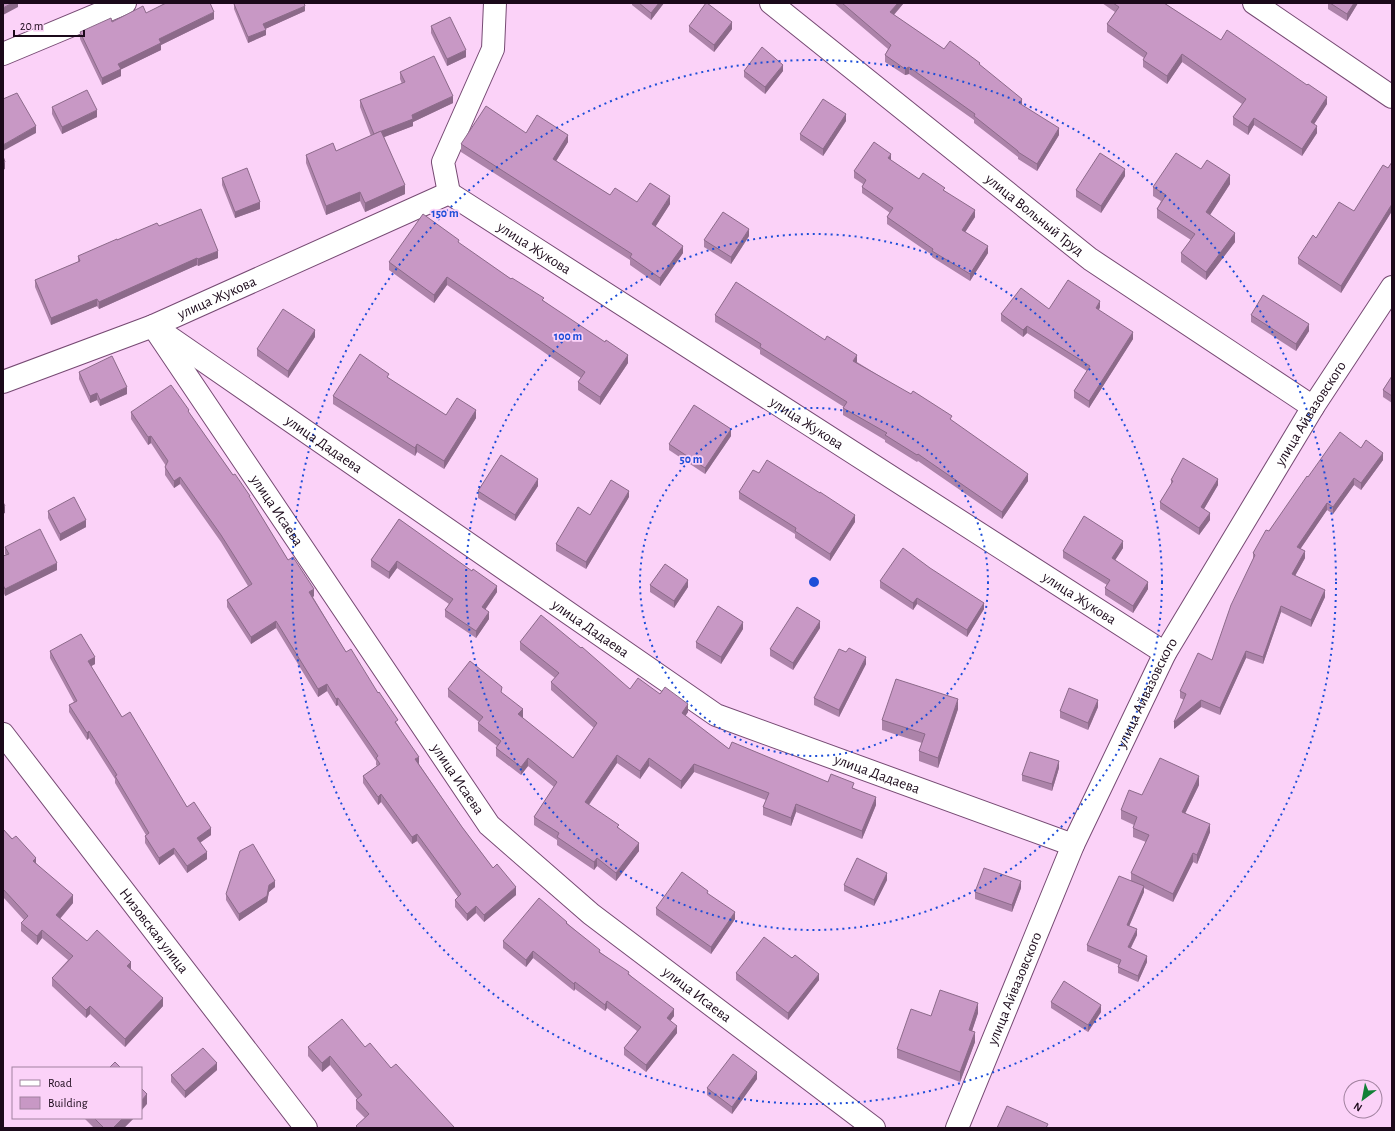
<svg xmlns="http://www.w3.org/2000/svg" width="1395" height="1131" font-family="'Alegreya Sans',sans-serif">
<rect width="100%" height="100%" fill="#fbd2f8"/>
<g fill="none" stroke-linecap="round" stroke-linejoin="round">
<defs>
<g id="street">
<path id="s1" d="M771,3L1090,259L1313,407"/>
<path d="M1254,3L1392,97"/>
<path d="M3,54L125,3"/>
<path d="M449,193L443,162L493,49L495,3"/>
<path id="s2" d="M153,326L489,825L591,914L874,1128"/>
<path id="s3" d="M162,332L716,715L1073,845"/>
<path id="s4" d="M3,382L153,326L449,193L1165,653"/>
<path id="s5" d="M3,734L306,1128"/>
<path id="s6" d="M957,1128L1073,845L1165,653L1313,407L1392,287"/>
</g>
</defs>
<use href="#street" stroke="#764a73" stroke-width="24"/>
<use href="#street" stroke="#fff" stroke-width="22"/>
</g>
<g fill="#ac83a9">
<path d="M632,3H664L651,20L632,5Z"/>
<path d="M834,3H903V4L894,15L944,49L980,65L1022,106L1059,135L1037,171L1018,159V157L974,123V120L909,74L905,75L885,62V55L888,49Z"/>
<path d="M1102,3H1164L1221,40L1327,104L1314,124L1317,133L1302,156L1254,125L1248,135L1233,125V117L1242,104L1182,62L1167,84L1143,67V60L1144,58L1107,32V24L1115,12Z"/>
<path d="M1327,3H1358L1347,21L1328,9V4Z"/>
<path d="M234,4L305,11L265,29L266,35L248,43L234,9Z"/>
<path d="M146,13L214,19L161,45V50L121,69V76L102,85L80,39V32L112,22Z"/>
<path d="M431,26L466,57L447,66L431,33Z"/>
<path d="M689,26L732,29L714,52L689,32Z"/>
<path d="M744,71H783L765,94L744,77Z"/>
<path d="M400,72L453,103L413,122V126L384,137L405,194L365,212L360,201L326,215L306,163V155L336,151L371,136L360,107V100L402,84L400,79Z"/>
<path d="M52,107L97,117L62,134L52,114Z"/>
<path d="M846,121L823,156L800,140V134Z"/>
<path d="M526,133L568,142L556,161L610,195L637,202L670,204L655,227L683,253L660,286L630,265V260L461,152V144Z"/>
<path d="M891,161L919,179L945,191L975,217L965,232L988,253L970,281L932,257V255L887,224V217L890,213L862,193V187L863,184L854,178V171Z"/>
<path d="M1392,162V211L1341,293L1298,264V258L1316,238L1354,211L1388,168Z"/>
<path d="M1201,169L1230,184L1210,215L1235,242L1206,280L1181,262V253L1191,240L1157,218V209L1161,201L1153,196V187Z"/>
<path d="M1125,176L1101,213L1076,197V190Z"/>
<path d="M222,178L260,209L235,218L222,185Z"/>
<path d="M159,226L218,258L198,266L197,265L99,309L97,306L51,325L35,287V280L78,262V256L117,240Z"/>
<path d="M749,236L731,264L704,247V240Z"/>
<path d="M459,244L544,301L628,363L600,405L578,390V382L581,378L447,285L434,303L389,270V262Z"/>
<path d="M1100,307L1099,310L1133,339L1089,408L1074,398V391L1087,371L1027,333L1023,337L1001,321V314L1049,309Z"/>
<path d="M715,315L857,362L952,421L1028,481L1002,519L918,461L917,462L885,442V440L843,415V408L844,407L760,354V350L715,322Z"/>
<path d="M1251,315L1309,331L1296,351L1251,322Z"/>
<path d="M315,337L288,378L257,356V349Z"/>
<path d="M79,372L127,394L100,406L97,400L90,403L79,379Z"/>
<path d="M1392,376V403L1383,397V390Z"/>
<path d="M389,379L446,415L476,418L444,469L417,452L415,456L333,404V396Z"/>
<path d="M131,412L189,413L233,475L250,498L288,560L314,596L313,597L346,652L398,725L419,764L462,827L493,868L516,895L484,922L476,913L467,921L455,907V900L458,897L417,841L412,844L381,802L378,805L363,783V776L377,766L376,765V761L338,705L336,706L327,691L318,697L276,628L251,644L227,607V600L248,586L221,542L180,484L174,488L165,475V467L166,466L151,443L148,445L131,419Z"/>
<path d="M731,436L705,474L669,450V444Z"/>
<path d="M1361,448L1383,460L1361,490L1354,485L1333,514L1327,510L1300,549L1305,558L1295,576L1325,597L1311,627L1281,612L1263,664L1246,658L1220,715L1201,707L1174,729L1184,700L1180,698V691L1212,660L1253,559V553L1308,477Z"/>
<path d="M759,473L855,522L830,561L795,538V534L739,499V492Z"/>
<path d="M1171,480L1218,485L1204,509L1210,520L1199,535L1160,509V502L1171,485Z"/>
<path d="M538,486L515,521L478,498V491Z"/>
<path d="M629,497L586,569L556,551V544L590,515Z"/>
<path d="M48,511L86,527L60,541L48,518Z"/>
<path d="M399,519L497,592L485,610L489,619L476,638L445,617V610L449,604L397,568L389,579L371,567V560Z"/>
<path d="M5,547L57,570L5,596L3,591V556L6,555L5,554Z"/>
<path d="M1123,548L1115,560L1148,589L1133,613L1105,595V588L1107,585L1063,558V551Z"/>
<path d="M880,581L984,609L967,637L917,604L913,610L880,588Z"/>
<path d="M650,585L688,587L674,608L650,592Z"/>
<path d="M820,628L793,670L770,656V649Z"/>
<path d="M743,629L721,664L696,648V642Z"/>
<path d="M520,642L630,689L660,694L688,712L685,716L729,749L828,782L854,788L876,805L862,839L796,812L791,826L763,815V807L766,800L694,772L681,789L649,766L640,779L617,763L589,805L619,828L639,851L616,881L597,866L594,870L557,845V840L534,825V817L554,787L528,766L521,775L496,756V748L497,746L478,731V723L479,722L448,697V689L502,693L522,718L573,758L594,728L551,690V682L555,678L520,650Z"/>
<path d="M50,651L95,664L91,666L122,717L187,807L211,835L200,842L207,859L187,873L174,854L159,865L145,843V836L146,835L115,783V779L89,738L87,740L69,712V705L74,702L50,658Z"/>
<path d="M846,652L866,664L839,717L814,705V698Z"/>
<path d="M1098,707L1088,730L1060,718V711Z"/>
<path d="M958,709L938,768L919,761V751L922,743L882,730V720Z"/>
<path d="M1059,768L1052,791L1022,781V775Z"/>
<path d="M1199,785L1185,813L1210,832L1197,864L1193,862L1173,902L1144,888V892L1129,926L1137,935L1131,948L1147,962L1138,982L1118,973V967L1119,965L1087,951V945L1131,881V873L1146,842L1133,837V828L1134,825L1121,819V810L1142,795Z"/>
<path d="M3,829L36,863L73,903L60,919L87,941L131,970L163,1006L125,1047L90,1014L86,1018L52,986V978L68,960L42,938L37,945L21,931V923L24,920L3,897Z"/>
<path d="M887,880L874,906L844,891V885Z"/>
<path d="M275,887L269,892L267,902L239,921L226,900V894Z"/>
<path d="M1021,888L1012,912L975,899V892Z"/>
<path d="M656,908L735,919L711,954L656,915Z"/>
<path d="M567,923L600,952L629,974L674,1016L670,1021L677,1033L646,1072L624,1055V1048L637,1031L607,1008L605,1011L575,989L574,991L533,958L526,967L503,948V941Z"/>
<path d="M736,973L819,980L788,1020L736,980Z"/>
<path d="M1051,1002L1101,1012L1088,1032L1051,1008Z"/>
<path d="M978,1013L972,1031L975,1042L960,1082L897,1058V1049L931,1016Z"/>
<path d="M308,1047H365L391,1068L454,1128H356V1126L365,1118L356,1109V1100L357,1099L330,1065L322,1072L308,1056Z"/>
<path d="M217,1070L185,1098L171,1082V1075Z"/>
<path d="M757,1079L732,1114L707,1095V1088Z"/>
<path d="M84,1118H134L124,1128H94Z"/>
</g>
<g fill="#8c6a8a">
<path d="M12,3H18V7L3,15V8Z"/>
<path d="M659,3H664L651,20V13Z"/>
<path d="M898,3H903V4L890,19V12Z"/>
<path d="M1354,3H1358L1347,21V14Z"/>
<path d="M305,6V11L263,30V24Z"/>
<path d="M214,12V19L161,45V50L118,71V64L159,39Z"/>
<path d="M732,22V29L714,52V45Z"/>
<path d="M266,30V35L248,43V37Z"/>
<path d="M466,50V57L447,66V59Z"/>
<path d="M1182,54V62L1167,84V76Z"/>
<path d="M783,65V71L765,94V87Z"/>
<path d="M909,67V74L905,75V69Z"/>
<path d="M121,69V76L102,85V78Z"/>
<path d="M453,96V103L413,122V126L374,141V134L412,115Z"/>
<path d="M1327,97V104L1311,129V122Z"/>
<path d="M1022,99V105L1019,103Z"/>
<path d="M97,110V117L62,134V127Z"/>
<path d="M846,114V121L823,156V149Z"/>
<path d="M1254,118V125L1248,135V127Z"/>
<path d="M36,126V133L3,151V145Z"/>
<path d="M1317,126V133L1302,156V149Z"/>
<path d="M1059,128V135L1037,171V164Z"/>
<path d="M568,135V142L553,166V159Z"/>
<path d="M891,154V161L888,158Z"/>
<path d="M5,162V169L3,170V163Z"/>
<path d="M1125,169V176L1101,213V206Z"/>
<path d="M1230,175V184L1206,221V212Z"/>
<path d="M405,185V194L365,212V203Z"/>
<path d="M360,192V201L326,215V206Z"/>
<path d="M670,196V204L652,232V224Z"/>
<path d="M260,202V209L235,218V212Z"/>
<path d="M1392,204V211L1341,293V286Z"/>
<path d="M975,210V217L962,237V230Z"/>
<path d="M749,229V236L731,264V257Z"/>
<path d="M1235,233V242L1206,280V272Z"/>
<path d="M683,246V253L660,286V278Z"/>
<path d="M988,246V253L970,281V274Z"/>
<path d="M218,251V258L198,266V259Z"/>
<path d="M197,258V265L99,309V302Z"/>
<path d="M447,277V285L434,303V295Z"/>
<path d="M97,299V306L51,325V318Z"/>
<path d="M1100,301V307L1096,315V308Z"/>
<path d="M1309,324V331L1296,351V344Z"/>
<path d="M1027,326V333L1023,337V330Z"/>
<path d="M315,330V337L288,378V371Z"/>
<path d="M1133,332V339L1089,408V401Z"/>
<path d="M628,355V363L600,405V397Z"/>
<path d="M857,355V362L853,368V361Z"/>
<path d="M127,387V394L100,406V400Z"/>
<path d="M97,393V400L90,403V396Z"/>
<path d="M476,410V418L444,469V461Z"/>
<path d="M731,429V436L705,474V468Z"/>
<path d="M151,436V443L148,445V437Z"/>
<path d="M417,444V452L415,456V448Z"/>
<path d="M1383,453V460L1361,490V483Z"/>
<path d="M1028,474V481L1002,519V512Z"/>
<path d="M180,477V484L174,488V481Z"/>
<path d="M1354,478V485L1333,514V507Z"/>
<path d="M538,479V486L515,521V515Z"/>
<path d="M1218,479V485L1201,514V507Z"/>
<path d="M629,491V497L586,569V562Z"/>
<path d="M1327,503V510L1297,554V547Z"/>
<path d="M5,506V513L3,514V507Z"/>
<path d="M1210,513V520L1199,535V528Z"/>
<path d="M855,515V522L830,561V554Z"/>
<path d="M86,520V527L60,541V534Z"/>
<path d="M1123,541V548L1112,565V558Z"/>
<path d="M1305,551V558L1292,581V574Z"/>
<path d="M397,561V568L389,579V572Z"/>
<path d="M57,563V570L5,596V589Z"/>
<path d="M688,580V587L674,608V601Z"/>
<path d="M1148,582V589L1133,613V606Z"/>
<path d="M497,586V592L482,614V607Z"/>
<path d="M314,589V596L309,599V592Z"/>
<path d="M1325,590V597L1311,627V620Z"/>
<path d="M917,598V604L913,610V603Z"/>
<path d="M984,603V609L967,637V630Z"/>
<path d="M1281,606V612L1263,664V657Z"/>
<path d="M489,612V619L476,638V631Z"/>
<path d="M276,621V628L251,644V637Z"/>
<path d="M820,621V628L793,670V663Z"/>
<path d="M743,622V629L721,664V657Z"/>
<path d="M1246,651V658L1220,715V708Z"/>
<path d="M95,657V664L88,668V661Z"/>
<path d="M866,657V664L839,717V710Z"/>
<path d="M327,684V691L318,697V689Z"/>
<path d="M338,698V705L336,706V699Z"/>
<path d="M958,699V709L938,768V758Z"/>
<path d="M1098,700V707L1088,730V723Z"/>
<path d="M1201,700V707L1174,729V722Z"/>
<path d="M688,704V712L682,721V713Z"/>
<path d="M523,709V717L518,722V714Z"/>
<path d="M89,731V738L87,740V733Z"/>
<path d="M617,755V763L585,810V802Z"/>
<path d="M419,757V764L415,767V759Z"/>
<path d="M528,758V766L521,775V767Z"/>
<path d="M649,758V766L640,779V771Z"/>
<path d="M1059,761V768L1052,791V784Z"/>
<path d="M694,764V772L681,789V781Z"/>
<path d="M1199,776V785L1182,820V812Z"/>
<path d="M381,794V802L378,805V797Z"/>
<path d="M876,797V805L862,839V831Z"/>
<path d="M796,804V812L791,826V818Z"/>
<path d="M1210,824V832L1197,864V855Z"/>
<path d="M211,828V835L197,845V838Z"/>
<path d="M417,834V841L412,844V837Z"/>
<path d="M639,843V851L616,881V873Z"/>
<path d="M174,848V854L159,865V858Z"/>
<path d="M207,852V859L187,873V866Z"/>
<path d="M1193,853V862L1173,902V894Z"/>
<path d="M36,858V866L33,861Z"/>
<path d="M597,858V866L594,870V862Z"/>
<path d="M887,873V880L874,906V900Z"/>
<path d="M275,881V887L269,892L267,902L239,921V914L269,885Z"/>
<path d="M1021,881V888L1012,912V905Z"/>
<path d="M1144,886V892L1127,931V925Z"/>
<path d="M516,887V895L484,922V915Z"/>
<path d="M73,895V903L56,923V915Z"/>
<path d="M476,906V913L467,921V914Z"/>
<path d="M735,912V919L711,954V947Z"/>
<path d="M1137,929V935L1128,953V947Z"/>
<path d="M42,930V938L37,945V936Z"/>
<path d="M533,951V958L526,967V960Z"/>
<path d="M1147,956V962L1138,982V976Z"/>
<path d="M131,962V970L127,966Z"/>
<path d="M819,974V980L788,1020V1013Z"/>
<path d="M575,982V989L574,991V984Z"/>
<path d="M163,998V1006L125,1047V1039Z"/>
<path d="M607,1001V1008L605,1011V1005Z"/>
<path d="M978,1003V1013L969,1040V1030Z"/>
<path d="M1101,1005V1012L1088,1032V1025Z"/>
<path d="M90,1006V1014L86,1018V1010Z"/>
<path d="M674,1009V1016L667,1025V1018Z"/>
<path d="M677,1026V1033L646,1072V1065Z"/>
<path d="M975,1032V1042L960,1082V1072Z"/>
<path d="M330,1056V1065L322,1072V1063Z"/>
<path d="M217,1063V1070L185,1098V1091Z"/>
<path d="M757,1072V1079L732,1114V1107Z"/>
<path d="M147,1094V1104L141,1111V1101Z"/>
<path d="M123,1118H134L124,1128H113Z"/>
</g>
<g fill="#c898c5" stroke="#8c6a8a">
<path d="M3,3H12L3,8Z"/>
<path d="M166,3H210L214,12L159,39L161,43L118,64L121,69L102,78L80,32L111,18L112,22L143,6L146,13Z"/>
<path d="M236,3H304L305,6L263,24L266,30L248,37L234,4Z"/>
<path d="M639,3H659L651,13Z"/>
<path d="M706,3H707L732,22L714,45L689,26Z"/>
<path d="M842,3H898L890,12L944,49L950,41L980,63L979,64L1022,99L1019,103L1059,128L1037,164L1018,152V151L974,116L975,114L909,67L905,69L885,55L891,45Z"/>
<path d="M1113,3H1164L1221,40L1227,30L1307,85L1308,84L1327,97L1311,122L1317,126L1302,149L1254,118L1248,127L1233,117L1246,99L1182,54L1167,76L1143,60L1147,53L1107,24L1119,7Z"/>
<path d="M1330,3H1354L1347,14Z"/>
<path d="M450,17L466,50L447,59L431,26Z"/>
<path d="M762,47L783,65L765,87L744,71Z"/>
<path d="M434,56L453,96L412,115L413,119L374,134L360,100L405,82L400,72Z"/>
<path d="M87,90L97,110L62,127L52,107Z"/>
<path d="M17,93L36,126L3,145V99Z"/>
<path d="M823,99L846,114L823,149L800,134Z"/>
<path d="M486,106L526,133L537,115L568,135L553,159L610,195L615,188L637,202L650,183L670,196L652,224L683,246L660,278L630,257L632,254L461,144Z"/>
<path d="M381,131L405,185L365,203L360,192L326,206L306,155L333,143L336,151Z"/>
<path d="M874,142L891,154L888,158L919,179L923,173L945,188L943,190L975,210L962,230L988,246L970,274L932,251L933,249L887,217L893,208L862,187L866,180L854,171Z"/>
<path d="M1100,153L1125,169L1101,206L1076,190Z"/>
<path d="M1176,153L1201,169L1207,160L1230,175L1206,212L1235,233L1206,272L1181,253L1195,234L1157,209L1166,195L1153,187Z"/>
<path d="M3,156L5,162L3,163Z"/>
<path d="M1392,162V204L1341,286L1298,258L1313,235L1316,238L1339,202L1354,211L1383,165L1388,168Z"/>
<path d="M247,168L260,202L235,212L222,178Z"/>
<path d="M201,209L218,251L198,259L197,258L99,302L97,299L51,318L35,280L80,261L78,256L117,239V240L157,223L159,226Z"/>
<path d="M723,212L749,229L731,257L704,240Z"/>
<path d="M423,214L459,240L458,242L511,279L512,278L544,298L542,300L605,342L606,340L628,355L600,397L578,382L585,372L447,277L434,295L389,262Z"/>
<path d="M1068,280L1100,301L1096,308L1133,332L1089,401L1074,391L1090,366L1027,326L1023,330L1001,314L1021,288L1049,309Z"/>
<path d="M736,282L825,340L827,336L857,355L853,361L911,394L913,391L952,416L950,419L1028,474L1002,512L918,454L917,455L885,435L887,433L843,408L847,402L760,347L761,344L715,315Z"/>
<path d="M1263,295L1309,324L1296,344L1251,315Z"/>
<path d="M283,309L315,330L288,371L257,349Z"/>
<path d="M360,354L389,374L387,377L446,415L457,398L476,410L444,461L417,444L415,448L333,396Z"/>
<path d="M112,356L127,387L100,400L97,393L90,396L79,372Z"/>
<path d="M1392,376V396L1383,390Z"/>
<path d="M171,385L189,410L188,411L233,475L235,474L250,496H249L288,560L293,557L314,589L309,592L346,652L351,649L378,693L379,692L398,720L395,722L419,757L415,759L462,827L493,868L497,864L516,887L484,915L476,906L467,914L455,900L461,894L417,834L412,837L381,794L378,797L363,776L380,764L376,758L378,756L338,698L336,699L327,684L318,689L276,621L251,637L227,600L252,584L221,535L180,477L174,481L165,467L168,461L151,436L148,437L131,412Z"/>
<path d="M694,405L731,429L705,468L669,444Z"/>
<path d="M1340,432L1361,448L1366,440L1383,453L1361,483L1354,478L1333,507L1327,503L1297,547L1305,551L1292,574L1325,590L1311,620L1281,606L1263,657L1246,651L1220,708L1201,700L1174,722L1186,694L1180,691L1198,653L1212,660L1231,605L1255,555L1253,553L1266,530L1269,531L1307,476L1308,477Z"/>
<path d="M501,455L538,479L515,515L478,491Z"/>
<path d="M1183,458L1218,479L1201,507L1210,513L1199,528L1160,502L1173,481L1171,480Z"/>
<path d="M767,460L820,493V492L855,515L830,554L795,531L796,528L739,492L753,470L759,473Z"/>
<path d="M611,480L629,491L586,562L556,544L578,507L590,515Z"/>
<path d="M74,497L86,520L60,534L48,511Z"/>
<path d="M3,502L5,506L3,507Z"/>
<path d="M1084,516L1123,541L1112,558L1148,582L1133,606L1105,588L1110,580L1063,551Z"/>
<path d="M399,519L472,571L473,569L497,586L482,607L489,612L476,631L445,610L453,599L397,561L389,572L371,560Z"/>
<path d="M40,529L57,563L5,589L3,585V556L9,554L5,547Z"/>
<path d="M903,548L930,568L984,603L967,630L917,598L913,603L880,581Z"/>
<path d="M665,564L688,580L674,601L650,585Z"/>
<path d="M718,606L743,622L721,657L696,642Z"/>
<path d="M797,607L820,621L793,663L770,649Z"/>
<path d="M541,615L581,648L582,647L630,689L638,678L660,694L665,687L688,704L682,713L729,749L732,742L828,782L831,774L854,783L852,788L876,797L862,831L796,804L791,818L763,807L769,793L694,764L681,781L649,758L640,771L617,755L585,802L619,825L617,827L639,843L616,873L597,858L594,862L557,837L559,833L534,817L557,782L528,758L521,767L496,748L501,741L478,723L483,717L448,689L470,661L502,687L501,692L523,709L518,714L573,758L597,723L551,682L559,673L520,642Z"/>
<path d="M81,634L95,657L88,661L122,717L130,712L187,807L194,802L211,828L197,838L207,852L187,866L174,848L159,858L145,836L149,833L115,776L117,775L89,731L87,733L69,705L77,701L50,651Z"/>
<path d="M849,648L866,657L839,710L814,698L839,649L846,652Z"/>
<path d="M896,679L958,699L938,758L919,751L925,734L882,720Z"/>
<path d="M1069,688L1098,700L1088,723L1060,711Z"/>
<path d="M1030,752L1059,761L1052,784L1022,775Z"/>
<path d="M1160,758L1199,776L1182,812L1210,824L1197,855L1193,853L1173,894L1131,873L1149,835L1133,828L1137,817L1121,810L1129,790L1142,795Z"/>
<path d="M3,829L12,839L16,836L36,858L33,861L73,895L56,915L87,941L97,930L131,962L127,966L163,998L125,1039L90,1006L86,1010L52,978L73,956L42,930L37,936L21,923L28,916L3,889Z"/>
<path d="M253,844L275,881L269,885L267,896L239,914L226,894L240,851Z"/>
<path d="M857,858L887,873L874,900L844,885Z"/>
<path d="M984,868L1021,881L1012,905L975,892Z"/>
<path d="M682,872L708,891L707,893L735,912L711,947L656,908Z"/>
<path d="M1119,876L1144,886L1127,925L1137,929L1128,947L1147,956L1138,976L1118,967L1121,960L1087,945Z"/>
<path d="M539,898L567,922L566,923L600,950L599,952L629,972L628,974L674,1009L667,1018L677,1026L646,1065L624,1048L641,1027L607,1001L605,1005L575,982L574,984L533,951L526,960L503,941Z"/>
<path d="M764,937L792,958L795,955L819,974L788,1013L736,973Z"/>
<path d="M1064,981L1101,1005L1088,1025L1051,1002Z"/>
<path d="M940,990L978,1003L969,1030L975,1032L960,1072L897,1049L911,1009L931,1016Z"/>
<path d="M342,1019L365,1047L370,1043L391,1068L396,1064L454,1127L452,1128H358L356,1126L369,1114L356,1100L362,1095L330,1056L322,1063L308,1047Z"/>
<path d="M203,1048L217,1063L185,1091L171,1075Z"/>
<path d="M733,1054L757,1072L732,1107L707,1088Z"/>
<path d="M115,1062L121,1068H109Z"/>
<path d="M141,1088L147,1094L141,1101Z"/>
<path d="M1007,1106L1048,1124L1046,1128H997Z"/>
<path d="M94,1118H123L113,1128H104Z"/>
</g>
<g fill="none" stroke="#1d4ed8" stroke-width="2" stroke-dasharray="2 4">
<circle cx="814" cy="582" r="174"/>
<circle cx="814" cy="582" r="348"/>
<circle cx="814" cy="582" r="522"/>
</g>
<g text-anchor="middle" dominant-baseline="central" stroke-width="3.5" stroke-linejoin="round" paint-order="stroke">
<g font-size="15" fill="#1b091a" stroke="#fbd2f8">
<text stroke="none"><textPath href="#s1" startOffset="338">улица Вольный Труд</textPath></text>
<text stroke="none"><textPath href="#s4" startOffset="586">улица Жукова</textPath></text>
<text stroke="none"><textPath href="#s4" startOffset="230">улица Жукова</textPath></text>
<text stroke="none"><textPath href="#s6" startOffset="799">улица Айвазовского</textPath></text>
<text stroke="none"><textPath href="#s4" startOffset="910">улица Жукова</textPath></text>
<text stroke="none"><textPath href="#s3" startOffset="197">улица Дадаева</textPath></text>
<text stroke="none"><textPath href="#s2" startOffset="222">улица Исаева</textPath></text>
<text stroke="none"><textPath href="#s4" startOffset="1234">улица Жукова</textPath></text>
<text stroke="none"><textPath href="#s3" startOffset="521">улица Дадаева</textPath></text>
<text stroke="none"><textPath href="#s6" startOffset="475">улица Айвазовского</textPath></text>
<text stroke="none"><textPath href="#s3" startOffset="845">улица Дадаева</textPath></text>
<text stroke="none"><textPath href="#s2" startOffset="546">улица Исаева</textPath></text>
<text stroke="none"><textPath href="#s5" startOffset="248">Низовская улица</textPath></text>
<text stroke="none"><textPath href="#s6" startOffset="151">улица Айвазовского</textPath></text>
<text stroke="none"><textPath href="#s2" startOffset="870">улица Исаева</textPath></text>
</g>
</g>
<circle cx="814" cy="582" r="6" fill="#1d4ed8" stroke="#fbd2f8" stroke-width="2"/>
<g font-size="12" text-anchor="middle" font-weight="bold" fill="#1d4ed8" stroke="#fbd2f8" stroke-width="3.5" stroke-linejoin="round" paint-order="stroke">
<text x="445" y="217">150 m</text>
<text x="568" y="340">100 m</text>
<text x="691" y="463">50 m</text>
</g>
<rect width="1395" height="1131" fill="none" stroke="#1b091a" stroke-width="8"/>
<rect x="12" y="1067" width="130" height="52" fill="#fbd2f8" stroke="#a1829f"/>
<rect x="20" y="1080" width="20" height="6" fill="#ffffff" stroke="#a1829f"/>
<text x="48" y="1087" font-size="12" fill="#1b091a">Road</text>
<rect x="20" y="1097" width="20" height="12" fill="#c898c5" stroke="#a1829f"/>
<text x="48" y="1107" font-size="12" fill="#1b091a">Building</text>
<g transform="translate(1363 1099) rotate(212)"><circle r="19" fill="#fbd2f8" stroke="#a1829f"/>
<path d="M0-3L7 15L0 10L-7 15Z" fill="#128037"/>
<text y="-6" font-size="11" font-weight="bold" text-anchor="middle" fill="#1b091a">N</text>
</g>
<path d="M14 30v6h70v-6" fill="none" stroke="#1b091a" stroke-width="2"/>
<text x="20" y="30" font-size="12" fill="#1b091a" stroke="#fbd2f8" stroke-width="3" paint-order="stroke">20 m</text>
</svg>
